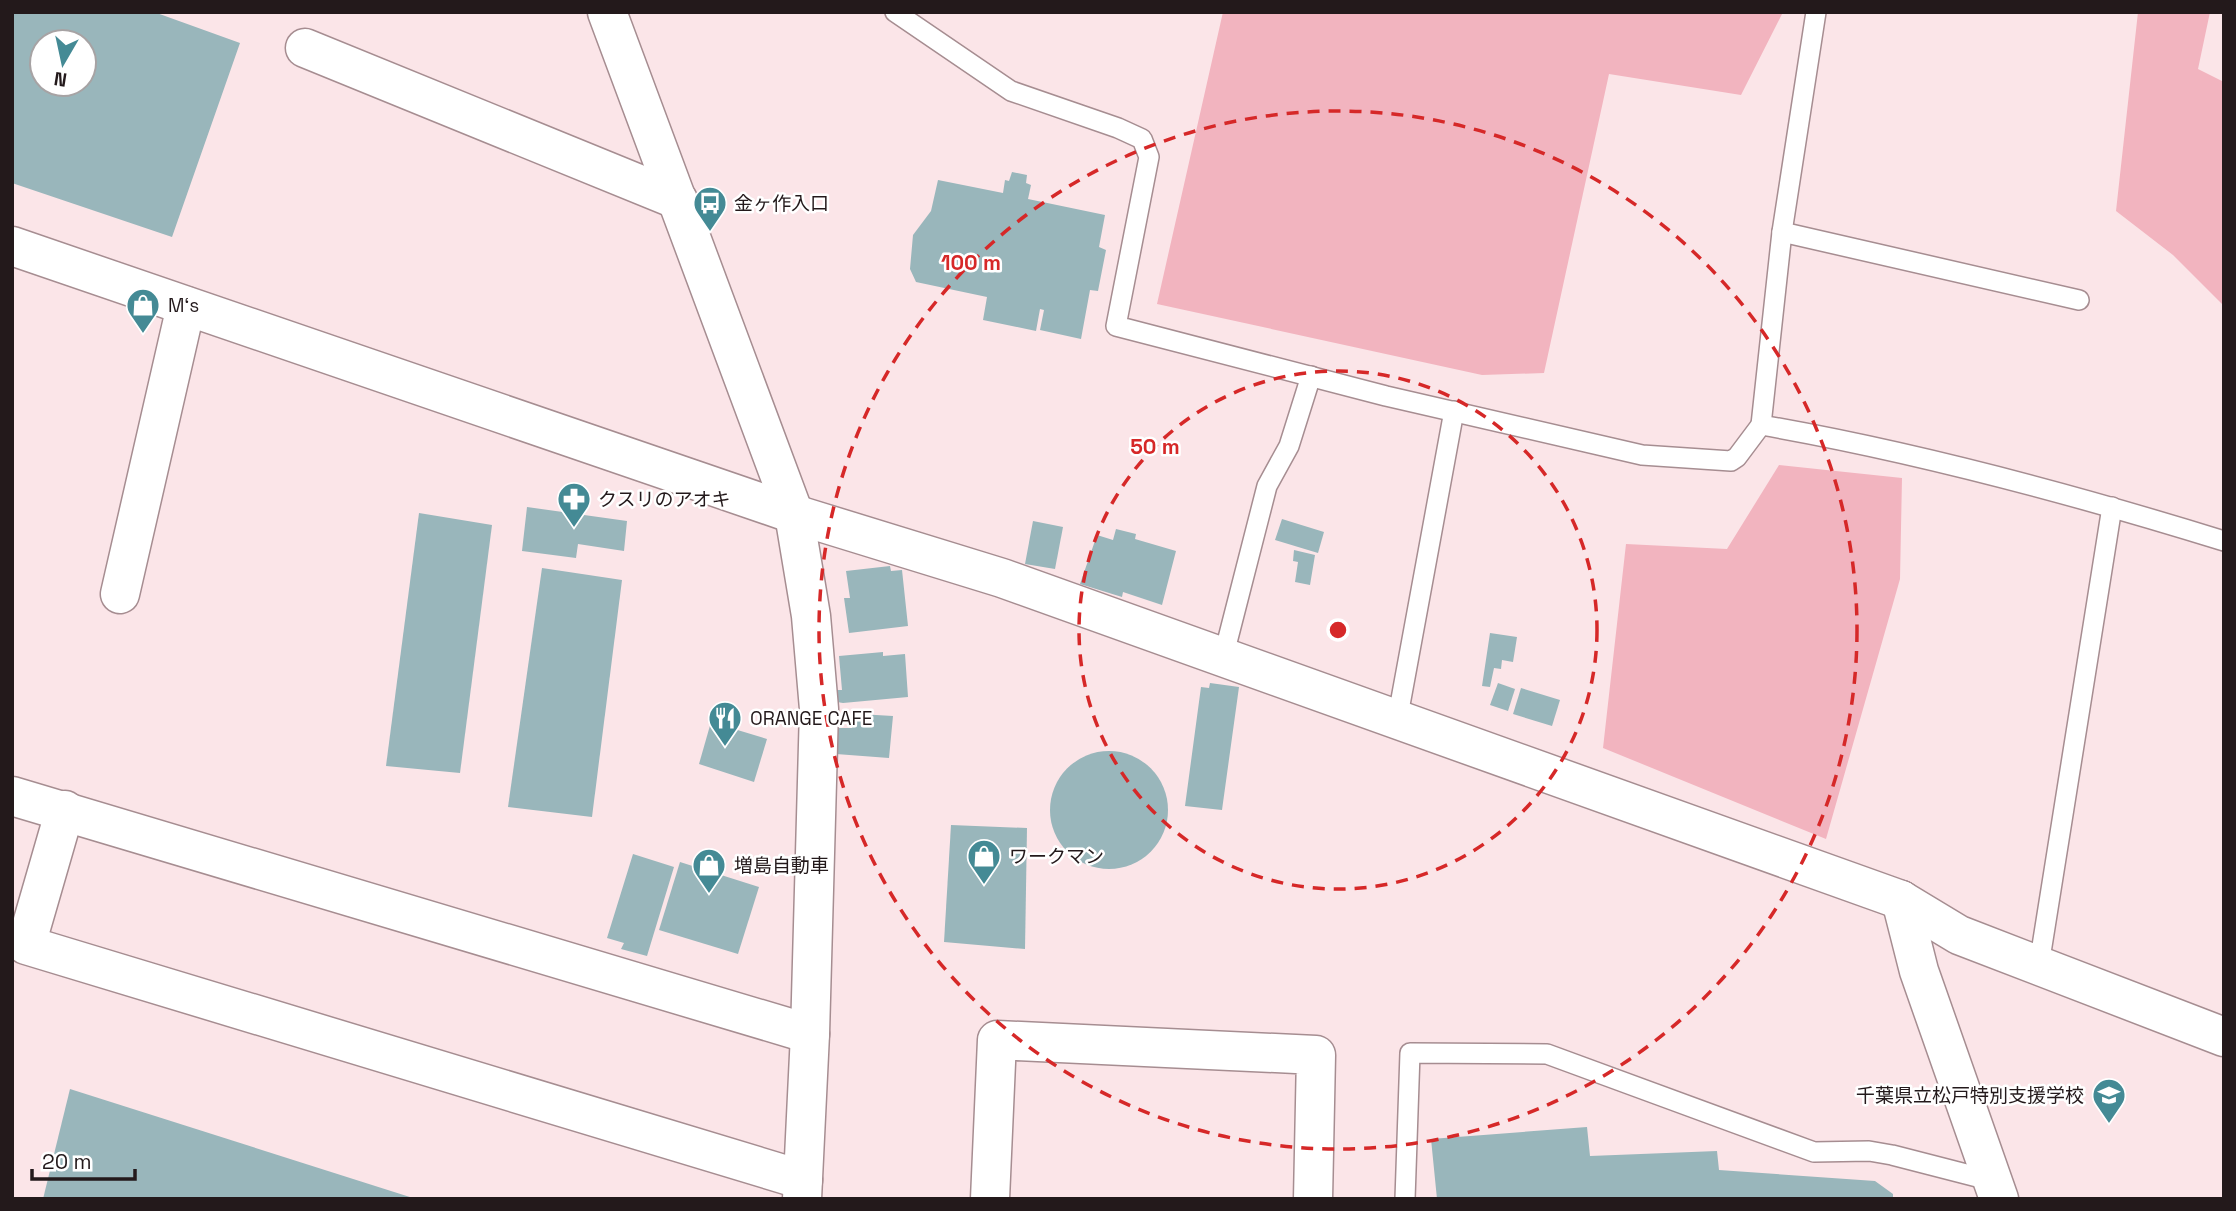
<svg xmlns="http://www.w3.org/2000/svg" width="2236" height="1211" font-family="'Space Grotesk','Noto Sans JP',sans-serif">
<rect width="100%" height="100%" fill="#fbe5e8"/>
<g fill="#f2b4bf">
<path d="M1223,12H1783L1741,95L1609,74L1544,373L1482,375L1157,304Z"/>
<path d="M2138,12H2210L2198,69L2224,82V306L2173,255L2116,211Z"/>
<path d="M1779,465L1902,478L1900,579L1826,839L1603,748L1626,544L1727,549Z"/>
</g>
<g fill="#99b6bb" fill-rule="evenodd">
<path d="M12,12H154L240,43L172,237L12,183ZM42,42H84V84H42Z"/>
<path d="M1012,172L1027,175L1026,183L1031,185L1028,199L1105,215L1099,247L1106,250L1098,291L1090,290L1081,339L1040,330L1044,310L1040,309L1036,331L983,320L987,297L916,282L910,269L913,235L931,211L938,180L1003,193L1005,180L1009,181Z"/>
<path d="M527,507L627,521L624,551L578,544L576,558L522,551Z"/>
<path d="M419,513L492,525L460,773L386,766Z"/>
<path d="M1282,519L1324,532L1318,553L1275,540Z"/>
<path d="M1033,521L1063,527L1055,569L1025,564Z"/>
<path d="M1116,529L1136,534L1135,539L1176,551L1162,605L1123,592L1122,597L1080,584L1097,535L1113,540Z"/>
<path d="M1294,550L1315,555L1310,585L1295,582L1298,562L1293,561Z"/>
<path d="M890,566L891,571L902,570L908,626L849,633L844,598H850L846,571Z"/>
<path d="M542,568L622,580L592,817L508,807Z"/>
<path d="M1490,633L1517,637L1513,662L1502,660L1501,669L1494,668L1490,687L1482,686Z"/>
<path d="M883,652V656L905,654L908,697L843,703L837,702L836,690H842L839,656Z"/>
<path d="M1210,683L1239,687L1222,810L1185,806L1201,687L1209,688Z"/>
<path d="M1498,683L1515,689L1508,711L1490,705Z"/>
<path d="M1521,688L1560,700L1552,726L1513,714Z"/>
<path d="M859,714L893,716L889,758L836,754L838,728H852L854,719L858,720Z"/>
<path d="M711,722L767,739L754,782L699,764Z"/>
<circle cx="1109" cy="810" r="59"/>
<path d="M951,825L1027,828L1025,949L944,942Z"/>
<path d="M633,854L674,867L647,956L621,949L624,943L607,938Z"/>
<path d="M680,862L759,887L738,954L659,930Z"/>
<path d="M70,1089L413,1198V1199H43Z"/>
<path d="M1587,1127L1590,1156L1717,1151L1719,1170L1875,1181L1893,1194V1199H1437L1431,1139Z"/>
</g>
<g fill="none" stroke-linecap="round" stroke-linejoin="round">
<defs>
<g id="service">
<path d="M895,12L1011,91L1118,128L1142,139L1149,157L1116,326L1386,396L1642,455L1731,461L1737,457L1761,425C1917,452 2072,494 2224,541"/>
<path d="M1782,232L2079,300"/>
<path d="M1761,425L1782,232L1816,12"/>
<path d="M1223,658L1267,486L1289,446L1311,376"/>
<path d="M1397,721L1454,411"/>
<path d="M2039,965L2112,507"/>
<path d="M1405,1199L1410,1053L1547,1054L1814,1152L1869,1151L1892,1155L1993,1181"/>
</g>
<g id="minor">
<path d="M305,48L678,200"/>
<path d="M120,594L186,306"/>
<path d="M12,796L810,1034"/>
<path d="M65,810L26,945L803,1180"/>
<path d="M1901,900L1959,935L2224,1037"/>
<path d="M1901,900L1919,971L1999,1199"/>
<path d="M990,1199L997,1040L1316,1055L1313,1199"/>
</g>
<g id="tertiary">
<path d="M607,12L794,514L811,616L819,709L810,1034L802,1199"/>
<path d="M12,246L794,514L1002,578L1901,900"/>
</g>
</defs>
<use href="#service" stroke="#a68d91" stroke-width="22"/>
<use href="#minor" stroke="#a68d91" stroke-width="41"/>
<use href="#tertiary" stroke="#a68d91" stroke-width="41"/>
<use href="#service" stroke="#fff" stroke-width="19"/>
<use href="#minor" stroke="#fff" stroke-width="38"/>
<use href="#tertiary" stroke="#fff" stroke-width="38"/>
</g>
<g fill="none" stroke="#d62828" stroke-width="3.5" stroke-dasharray="12 9">
<circle cx="1338" cy="630" r="259"/>
<circle cx="1338" cy="630" r="519"/>
</g>
<defs>
<symbol id="bus-pin" viewBox="-11 -11 22 30"><path d="M0 17L-7.5 6A9.5 9.5 0 1 1 7.5 6Z" fill="#448a95" stroke="#fff"/><path d="M-5-6H5V4H4V6H2V4H-2V6H-4V4H-5ZM-3.5-4V0h7V-4ZM-3.5 1.2v1.5H-2V1.2ZM2 1.2v1.5H3.5V1.2Z" fill="#fff"/></symbol>
<symbol id="shop-pin" viewBox="-11 -11 22 30"><path d="M0 17L-7.5 6A9.5 9.5 0 1 1 7.5 6Z" fill="#448a95" stroke="#fff"/><path d="M-5-2.5h2.3a2.7 3.5 0 0 1 5.4 0H5L5.5 6h-11ZM-1.5-2.5h3a1.5 2.3 0 0 0-3 0Z" fill="#fff"/></symbol>
<symbol id="pharmacy-pin" viewBox="-11 -11 22 30"><path d="M0 17L-7.5 6A9.5 9.5 0 1 1 7.5 6Z" fill="#448a95" stroke="#fff"/><path d="M-2-6h4v4h4v4h-4v4h-4v-4h-4v-4h4Z" fill="#fff"/></symbol>
<symbol id="restaurant-pin" viewBox="-11 -11 22 30"><path d="M0 17L-7.5 6A9.5 9.5 0 1 1 7.5 6Z" fill="#448a95" stroke="#fff"/><path d="M-5-6h1v4h1v-4h1v4h1v-4h1v5L-1.5 .5V6h-2V.5L-5-1ZM5-6V6H3V1.5H1.5Q1.5-4 5-6Z" fill="#fff"/></symbol>
<symbol id="school-pin" viewBox="-11 -11 22 30"><path d="M0 17L-7.5 6A9.5 9.5 0 1 1 7.5 6Z" fill="#448a95" stroke="#fff"/><path d="M0-5L7-2L0 1L-7-2ZM-4 1L0 2.5L4 1V4Q0 6-4 4Z" fill="#fff"/></symbol>
</defs>
<g fill-rule="evenodd">
<use href="#bus-pin" x="691" y="184" width="38" height="52"/>
<use href="#shop-pin" x="124" y="286" width="38" height="52"/>
<use href="#pharmacy-pin" x="555" y="480" width="38" height="52"/>
<use href="#restaurant-pin" x="706" y="699" width="38" height="52"/>
<use href="#shop-pin" x="965" y="837" width="38" height="52"/>
<use href="#shop-pin" x="690" y="846" width="38" height="52"/>
<use href="#school-pin" x="2090" y="1076" width="38" height="52"/>
</g>
<g text-anchor="middle" dominant-baseline="central" stroke-width="5" stroke-linejoin="round" paint-order="stroke">
<g font-size="19" fill="#23191b" stroke="#fff" text-anchor="start">
<text x="734" y="203">金ヶ作入口</text>
<text x="168" y="305">M‘s</text>
<text x="598" y="499">クスリのアオキ</text>
<text x="750" y="718">ORANGE CAFE</text>
<text x="1009" y="856">ワークマン</text>
<text x="734" y="865">増島自動車</text>
<text x="2084" y="1095" text-anchor="end">千葉県立松戸特別支援学校</text>
</g>
</g>
<circle cx="1338" cy="630" r="10" fill="#d62828" stroke="#fff" stroke-width="3.5"/>
<g font-size="21" text-anchor="middle" font-weight="bold" fill="#d62828" stroke="#fff" stroke-width="5" stroke-linejoin="round" paint-order="stroke">
<text x="971" y="270">100 m</text>
<text x="1155" y="454">50 m</text>
</g>
<rect width="2236" height="1211" fill="none" stroke="#23191b" stroke-width="28"/>
<g transform="translate(63 63) rotate(189)"><circle r="33" fill="#ffffff" stroke="#a7a3a4" stroke-width="2"/>
<path d="M0-5L12 26L0 18L-12 26Z" fill="#448a95"/>
<text y="-10" font-size="19" font-weight="bold" text-anchor="middle" fill="#23191b">N</text>
</g>
<path d="M32 1169v10h103v-10" fill="none" stroke="#23191b" stroke-width="3.5"/>
<text x="42" y="1169" font-size="21" fill="#23191b" stroke="#ffffff" stroke-width="5" paint-order="stroke">20 m</text>
</svg>
